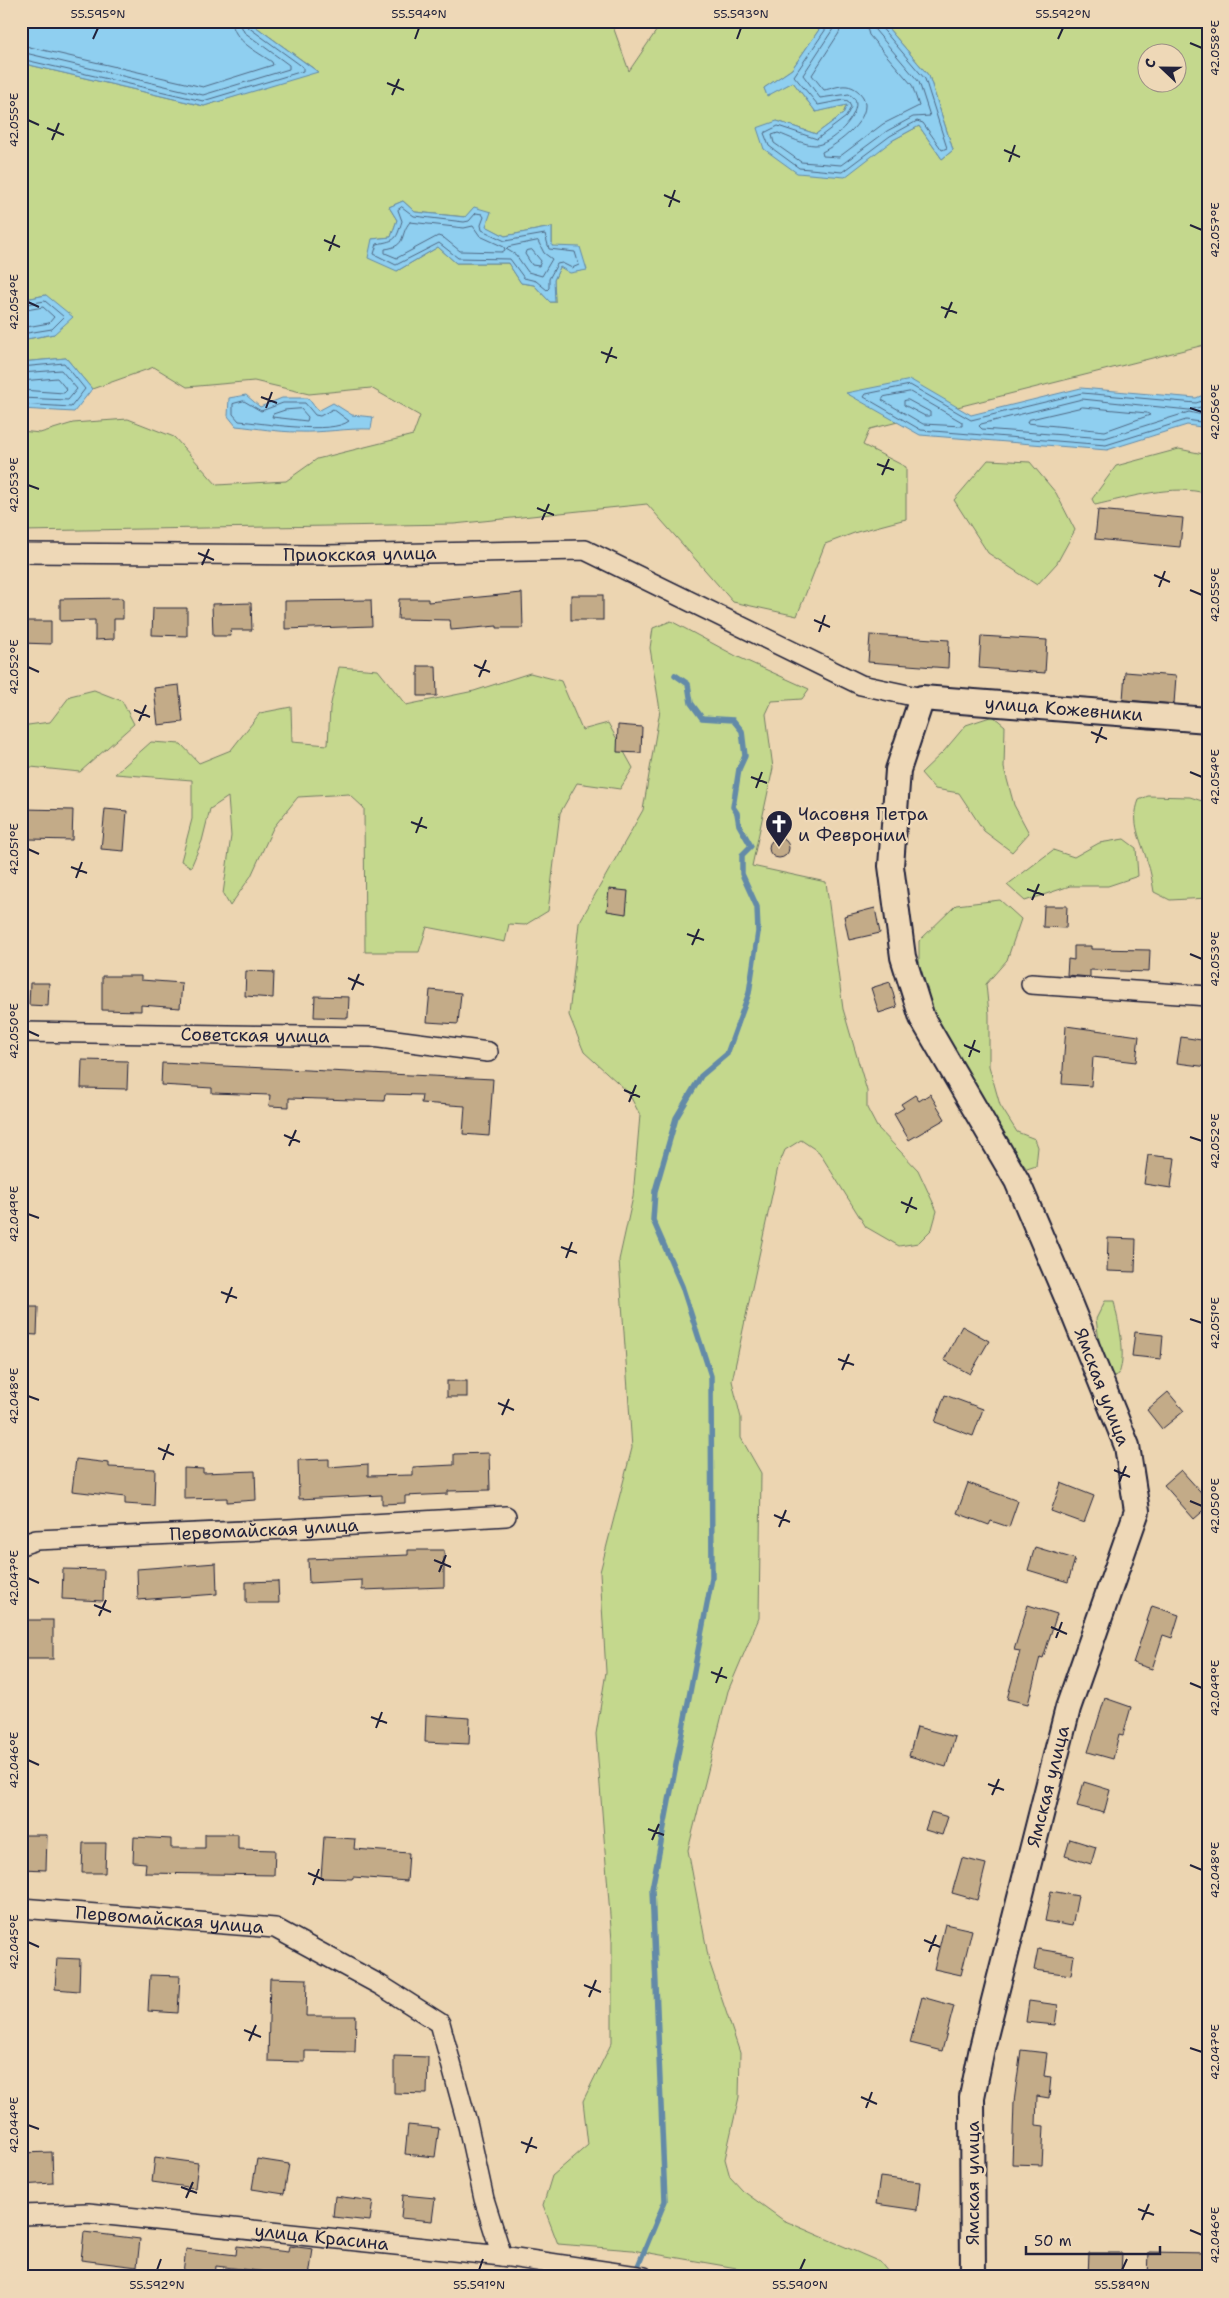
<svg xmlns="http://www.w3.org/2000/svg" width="1229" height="2298" font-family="'Shantell Sans',sans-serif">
<rect width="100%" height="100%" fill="#ecd5b1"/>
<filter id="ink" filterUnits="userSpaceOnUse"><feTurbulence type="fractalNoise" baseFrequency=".02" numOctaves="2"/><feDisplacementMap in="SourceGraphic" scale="10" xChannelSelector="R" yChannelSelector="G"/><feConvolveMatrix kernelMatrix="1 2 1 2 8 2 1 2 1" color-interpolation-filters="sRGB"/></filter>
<g filter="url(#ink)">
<g fill="#c4d88d" stroke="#737d64" fill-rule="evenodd">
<path d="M248,21H611L629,71L663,21H825L792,69L764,88L767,95L793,82L816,112L847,104L843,114L816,134L777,121L764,149L893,140L919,126L942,159L953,150L929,76L882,21H1208V344L870,429L863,445L906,467V519L857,532L825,544L797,616L733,602L647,504L454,524L21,531V431L40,433L73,423L128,419L174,437L217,485L286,481L317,459L413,435L420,416L371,388L309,394L254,381L187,387L154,367L92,389L66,358L21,362V340L54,334L46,295L21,300V63L204,106L317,71ZM1146,52H1176V82H1146ZM403,201L415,212L466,217L474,207L485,226L505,236L552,227V246L560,267L554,280L555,302H550L534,285L521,283L508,263H456L438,247L397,271L372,239L391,237L397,220L389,207Z"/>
<path d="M1179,449L1208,455V494C1175,483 1127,498 1095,505L1092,499L1116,466Z"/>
<path d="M988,460L1030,462L1056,493L1075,530L1057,563L1037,585L988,553L954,500Z"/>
<path d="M671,621L736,656L809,689L802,699L772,701L766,714L773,768L752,866L826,882L843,1009L867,1091V1108L877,1127L918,1170L937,1211L932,1229L918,1243L899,1246L866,1227L819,1152L801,1140L785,1150L778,1167L732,1381L741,1418V1438L761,1473L759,1618L728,1691L688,1850L709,1961L740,2053L739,2097L725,2159L730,2177L743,2191L783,2220L880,2262L892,2277H789L632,2250L558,2244L543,2205L552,2176L588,2145L583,2101L612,2042V1941L596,1734L606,1672L600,1572L632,1448L619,1260L633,1197L640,1115L628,1092L584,1052L569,1015L579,923L643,810L660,710L650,648L653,628Z"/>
<path d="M339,667L378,670L406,705L474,691L530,673L561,681L582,730L608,723L633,768L620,789L577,783L560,813L548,911L525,925L509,924L505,942L427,927L419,952H365L364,808L349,794L298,797L273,828L251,876L230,906L223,894L231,836L228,797L210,809L202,841L191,867L181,861L192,819V780L115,774L151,742L181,744L199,763L231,750L260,713L291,707L292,742L328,745L330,708Z"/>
<path d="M94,690L122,701L134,724L80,772L21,766V726L50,722L70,696Z"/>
<path d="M993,716L1005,726L1004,768L1014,805L1029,833L1012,852L984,831L959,793L935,789L921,773L944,751L966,725Z"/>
<path d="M1148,796L1190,797L1208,803V898L1170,900L1154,892C1152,881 1151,871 1147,861C1141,839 1130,823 1139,800Z"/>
<path d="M1124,839L1136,848L1138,876L1108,886H1070L1025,901L1007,885L1053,850L1074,857L1099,843Z"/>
<path d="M1000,900L1021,919L1007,960L986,984L989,1014V1066L1000,1105L1017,1132L1035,1139L1038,1147L1036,1166L1027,1169L1001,1135L933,1017L919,974V941L956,905Z"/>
<path d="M1105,1301H1114C1118,1323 1127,1352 1119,1374L1114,1376L1102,1362L1096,1319Z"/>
</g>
<g fill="#8fcff0" stroke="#638aa8">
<path d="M21,21H248L318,72L204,106L21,63Z"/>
<path d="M825,21H882L929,76L953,150L942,159L919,126L893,140L845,177L797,173L764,149L757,128L777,121L816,134L843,114L847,105L816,112L793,82L767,96L764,88L792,69Z"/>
<path d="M403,201L415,212L465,217L474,207L491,212L486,226L505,236L552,227V246L580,247L587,270L570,273L560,267L554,280L555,302H550L534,285L521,283L508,263H456L438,247L397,271L368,258L372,239L391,237L397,220L389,207Z"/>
<path d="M46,295L73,317L54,334L21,340V300Z"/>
<path d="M66,358L92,389L74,412L21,409V362Z"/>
<path d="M911,380L971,415L1081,388L1196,398L1208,393V428L1187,425L1107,450L920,435L846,393Z"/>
<path d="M246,395L260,407L282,398H308L318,411L333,403L352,415L373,417L371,429C347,428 323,433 298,432C278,432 257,428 236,426L228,416L229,398Z"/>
</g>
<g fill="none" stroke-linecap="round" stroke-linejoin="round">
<g stroke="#4e6783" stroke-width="1">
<path d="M828,21V26L794,76L818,105L844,100L848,101L851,107L846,117L817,139L778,126L764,133L769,146L799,168L842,172L890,136L917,121L923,123L942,150L947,148L925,79L880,26L879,21"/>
<path d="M835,21L833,29L803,75L820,98L849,94L855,99C862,115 829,146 815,145C804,145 789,137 778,133L772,135L774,143L801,162L841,165L887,131L913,117L930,116L919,82L875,30L873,21"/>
<path d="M842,21L839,33L812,75L824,90C831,89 839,85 847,86C854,87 859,91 863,97C874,118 838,144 822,152L823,156L839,157L883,124L919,106L912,85L869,35L865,21"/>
<path d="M21,45L203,87L273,65L272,62C258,52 233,41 232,21"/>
<path d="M21,52L203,95L289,69V65L244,32L239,21"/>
<path d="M21,59L203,101L303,71V67L248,27L246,21"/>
<path d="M402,207L414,216L464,222L469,221L476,213L482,214L484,217L481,225L482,230L505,241L545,234L549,249L575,252L579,265L572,268L562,263L557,264L549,279V288L547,290L536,281L524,278L510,259L458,258L439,243L396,265L374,254L377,244C397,240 396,240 402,221L398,210Z"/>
<path d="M410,222L464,228L473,226L480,236L504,247L505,250L502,252L460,251L444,238L438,236L397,258L385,253V249C408,246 399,234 410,222Z"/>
<path d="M538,241L544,253L552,259L542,276L528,272L516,255L506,249L508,247Z"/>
<path d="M532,250L541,261L539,266L532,265L525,254L526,251Z"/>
<path d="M21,305L45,301L64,317L52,329L21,334"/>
<path d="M21,311L43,307L54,317L49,323L21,328"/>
<path d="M21,367L64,363L85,389L71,407L21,404"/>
<path d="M21,373L61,370L77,389L68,400L21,398"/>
<path d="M21,381L57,378L67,390L64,393L21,390"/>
<path d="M910,392L962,422V426L923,424L882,400L884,397Z"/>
<path d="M1208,399L1196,403L1082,393L971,420L910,385L866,394L864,397L921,430L1106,445L1186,420L1208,423"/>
<path d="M908,400L930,412V416H925L904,405V401Z"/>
<path d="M244,401L261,411L283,403H305L315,415L320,416L333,409L349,421C331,435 263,423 239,421L233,414V404Z"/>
<path d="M1208,405L1189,410L1082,399L981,424L979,426L982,429L1105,438L1189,412L1208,416"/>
<path d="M1083,407L1147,413L1150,415L1105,431L1027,423L1028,420Z"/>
<path d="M301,409L308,417L307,421L272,417L273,414L285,410Z"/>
</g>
<path stroke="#638aa8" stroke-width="5.5" d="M638,2266L665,2201L652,1889L712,1578L711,1376L682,1286L653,1220L655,1191L676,1118L701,1076L727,1054L749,993L758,932L757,907L742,874V855L751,846L739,825L737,813L733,807L739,769L745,756L742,731L733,720L702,718L691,703L688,684L675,675"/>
</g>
<g fill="#c3ab88" stroke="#22223b">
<path d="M1098,510L1183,518L1180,547L1095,539Z"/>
<path d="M522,593L523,628H497V626L451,630L450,620L398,619L399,599H428V602Z"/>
<rect x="571" y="595" width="32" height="25"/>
<path d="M123,598V619H114V639L95,640V620L60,621V599Z"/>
<path d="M371,600L372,626L285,629V601Z"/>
<path d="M251,603L252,630H230L231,636H213L212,604Z"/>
<path d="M153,608H187V636L152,635Z"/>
<path d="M21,621H51V644L21,643Z"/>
<path d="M870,635L949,640L948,668L868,662Z"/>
<path d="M981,636L1047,640L1045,673L979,668Z"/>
<path d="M418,666H436L437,696H418Z"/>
<path d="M1125,672L1176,676L1174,704L1123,700Z"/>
<path d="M179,685L183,722L158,725L154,688Z"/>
<path d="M618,725L642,727L641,753L617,752Z"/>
<path d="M23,809L73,810L72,840L29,839V830H23Z"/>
<path d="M105,809L127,811L124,851L101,849Z"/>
<circle cx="779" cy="848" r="10"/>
<path d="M609,889L628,891L626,914L607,911Z"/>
<path d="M1044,906H1067L1066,928L1043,927Z"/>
<path d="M875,908L880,933L849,940L844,916Z"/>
<path d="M1074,946H1091V949L1150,950L1149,972L1090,970V977L1067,975L1068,959L1074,960Z"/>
<path d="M246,971L274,972L273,998L245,996Z"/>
<path d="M102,976H141V980L182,983L180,1008L141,1005V1011L102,1010Z"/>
<path d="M890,982L897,1007L879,1013L871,988Z"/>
<path d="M30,983H49L48,1006L29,1005Z"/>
<path d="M430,990L461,993L458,1024L427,1022Z"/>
<path d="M315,996L349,997L348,1018L314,1017Z"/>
<path d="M1066,1026L1139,1036L1136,1062L1093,1057L1091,1086L1062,1084Z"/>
<path d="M1181,1037L1208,1041V1067L1177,1063Z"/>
<path d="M82,1060L128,1061L127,1089L81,1088Z"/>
<path d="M162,1063L493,1079L489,1136L463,1134L465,1106L421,1103L422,1095L385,1094L384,1101L289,1098V1107L269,1106L270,1095L212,1093V1088L161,1085Z"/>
<path d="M930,1094L945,1119L909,1140L894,1114L904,1108L901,1104L915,1095L919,1101Z"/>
<path d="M1148,1155L1175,1158L1171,1188L1144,1184Z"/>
<path d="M1108,1238L1136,1239L1135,1272L1107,1271Z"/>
<path d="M21,1307H38L37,1335L21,1334Z"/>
<path d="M962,1326L989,1341L970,1374L944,1360Z"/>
<path d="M1135,1332L1163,1335L1161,1359L1132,1356Z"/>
<rect x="447" y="1381" width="20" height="16"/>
<path d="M1168,1392L1184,1411L1162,1429L1147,1410Z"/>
<path d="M945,1395L983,1409L973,1436L935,1422Z"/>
<path d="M489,1453L490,1490L448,1491V1494L405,1496V1503L382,1504V1495L299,1499L298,1460L329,1459V1467L368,1464V1476L413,1475V1467L454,1465V1454Z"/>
<path d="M76,1459L109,1463V1467L155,1469L154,1506L125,1504V1497L72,1491Z"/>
<path d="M184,1468L203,1469V1473L255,1471L256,1500L227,1502V1498L184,1499Z"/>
<path d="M1181,1470L1208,1500V1507L1194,1519L1164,1485Z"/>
<path d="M968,1483L1018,1501L1009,1527L991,1521L989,1525L957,1513Z"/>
<path d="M1061,1483L1094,1496L1084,1523L1051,1511Z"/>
<path d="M1035,1547L1075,1559L1068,1582L1028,1570Z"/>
<path d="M408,1550H444V1587L362,1590V1580L309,1583L308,1559L408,1555Z"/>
<path d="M216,1563L217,1594L138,1600L137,1569Z"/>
<path d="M63,1569L104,1570L103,1601L62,1599Z"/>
<path d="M278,1581L279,1603H246V1582Z"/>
<path d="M1028,1605L1057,1614L1043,1658L1040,1657L1028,1704L1007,1699L1020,1651L1014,1650Z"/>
<path d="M1152,1606L1179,1615L1172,1638L1163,1635L1152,1669L1133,1663Z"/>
<rect x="21" y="1620" width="32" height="39"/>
<path d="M1105,1698L1131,1707L1123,1735L1119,1734L1113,1759L1088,1752Z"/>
<path d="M426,1715L470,1718L469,1744L425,1742Z"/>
<path d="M917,1727L955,1737L946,1767L909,1756Z"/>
<path d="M1084,1782L1110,1790L1104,1813L1077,1806Z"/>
<path d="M931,1812L948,1817L942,1835L925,1830Z"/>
<path d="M205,1834H238V1849L275,1850L274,1875L145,1873L146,1863L133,1862L134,1837L171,1839V1848H205Z"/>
<path d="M21,1835H47L46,1870L21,1869Z"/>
<path d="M324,1837L355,1839L354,1849L409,1853L407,1881L353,1877L352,1879L321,1878Z"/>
<path d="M1070,1839L1096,1847L1091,1864L1065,1856Z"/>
<path d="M83,1843H106L105,1873H82Z"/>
<path d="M962,1858L986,1864L977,1900L952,1893Z"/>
<path d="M1051,1891L1078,1896L1072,1926L1045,1921Z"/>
<path d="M945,1924L972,1930L961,1975L934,1969Z"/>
<path d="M1038,1949L1074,1955L1071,1975L1034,1970Z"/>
<path d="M57,1958L80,1959L79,1991L55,1989Z"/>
<path d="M150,1975L180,1976L178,2013L148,2011Z"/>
<path d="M270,1978L307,1979L306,2016H356L355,2052L305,2051V2062L268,2061Z"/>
<path d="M922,1997L954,2006L942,2051L910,2043Z"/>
<path d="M1029,2001L1058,2005L1055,2025L1026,2022Z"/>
<path d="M1021,2050L1047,2053L1044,2076L1051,2077L1049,2098L1037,2096L1036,2125L1044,2126L1042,2165L1012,2164L1014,2102Z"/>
<path d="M394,2056L428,2057L427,2094L394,2093Z"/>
<path d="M408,2125L439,2128L435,2157L405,2154Z"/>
<path d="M52,2152L53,2183L21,2185V2153Z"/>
<path d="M155,2157L198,2163L195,2188L152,2182Z"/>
<path d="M257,2159L289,2164L284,2194L252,2189Z"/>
<path d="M880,2177L920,2182L917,2210L876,2204Z"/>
<path d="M403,2195L435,2198L432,2221L401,2218Z"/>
<path d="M335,2196L373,2201L370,2221L333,2217Z"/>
<path d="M84,2232L140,2239L137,2267L81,2260Z"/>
<path d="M237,2246L288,2252L289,2246L313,2249L309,2277L216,2266L215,2277L183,2274L186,2249L236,2255Z"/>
<path d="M1149,2252L1208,2253V2277H1148Z"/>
<path d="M1089,2253H1122L1121,2277L1088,2276Z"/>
</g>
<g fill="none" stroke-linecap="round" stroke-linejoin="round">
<defs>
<g id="minor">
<path id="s1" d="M21,553L327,555L585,550L861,685L922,698"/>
<path d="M1031,984L1208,996"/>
<path id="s2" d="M21,1032L372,1037L488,1052"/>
<path id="s3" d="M21,1545L36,1540L288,1529L506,1516"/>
<path id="s4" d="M21,1908L275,1928L380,1985L440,2023L468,2126L484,2199L502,2256"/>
<path id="s5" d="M21,2215L88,2213L502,2256L644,2277"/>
</g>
<g id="tertiary">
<path id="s6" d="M973,2277L972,2097L982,2048L1068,1708L1137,1511L1127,1446L1068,1300L1017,1181L922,1018L903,957L891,866L898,770L922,698L1208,720"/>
</g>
</defs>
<use href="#minor" stroke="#22223b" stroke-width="22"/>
<use href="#tertiary" stroke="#22223b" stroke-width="28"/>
<use href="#minor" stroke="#eed8b7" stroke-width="19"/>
<use href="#tertiary" stroke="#eed8b7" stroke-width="24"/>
</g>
</g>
<path fill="none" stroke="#22223b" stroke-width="2" d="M93,39L98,28M415,39L419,28M737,39L741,28M1058,39L1063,28M1190,43L1202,48M387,83L404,90M392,95L399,79M28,120L39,125M47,128L64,135M52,140L59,123M1004,150L1020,157M1009,162L1015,145M664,195L680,202M669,207L675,190M1190,225L1202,230M324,240L340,247M329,251L335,235M28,302L39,307M941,307L957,313M945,318L952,302M601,352L617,358M606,363L612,347M261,397L277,403M266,408L272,392M1190,408L1202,412M877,464L894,470M882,475L889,459M28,485L39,489M537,508L554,515M542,520L549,504M198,553L214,560M202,565L209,549M1154,575L1170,582M1159,587L1165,571M1190,590L1202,595M814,620L830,627M819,632L825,615M474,665L490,672M28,667L39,672M479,677L486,660M134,710L150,717M139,721L146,705M1091,732L1107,739M1096,743L1102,727M1190,772L1202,777M751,777L767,783M756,788L762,772M411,822L427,828M416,833L422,817M28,849L39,854M71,867L87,873M76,878L82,862M1027,889L1044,895M1032,900L1039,884M687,934L704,940M692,945L699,929M1190,954L1202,959M348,978L364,985M352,990L359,974M28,1031L39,1036M964,1045L980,1052M969,1057L975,1040M624,1090L640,1097M629,1102L636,1085M284,1135L300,1142M1190,1137L1202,1141M289,1146L296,1130M901,1202L917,1209M906,1213L912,1197M28,1214L39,1218M561,1247L577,1253M566,1258L572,1242M221,1292L237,1298M226,1303L232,1287M1190,1319L1202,1323M838,1359L854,1365M842,1370L849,1354M28,1396L39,1400M498,1403L514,1410M502,1415L509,1399M158,1448L174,1455M163,1460L169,1444M1114,1470L1130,1477M1119,1482L1126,1466M1190,1501L1202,1506M774,1515L790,1522M779,1527L786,1510M434,1560L451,1567M439,1572L446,1555M28,1578L39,1583M94,1605L111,1612M99,1616L106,1600M1051,1627L1067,1634M1056,1638L1062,1622M711,1672L727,1678M716,1683L722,1667M1190,1683L1202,1688M371,1717L387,1723M376,1728L382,1712M28,1760L39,1765M988,1784L1004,1790M992,1795L999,1779M648,1829L664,1835M652,1840L659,1824M1190,1865L1202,1870M308,1873L324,1880M313,1885L319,1869M924,1940L940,1947M28,1942L39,1947M929,1952L936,1935M584,1985L601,1992M589,1997L596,1980M244,2030L261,2037M249,2041L256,2025M1190,2048L1202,2052M861,2097L877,2104M866,2108L872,2092M28,2125L39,2129M521,2142L537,2148M526,2153L532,2137M181,2187L197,2193M186,2198L193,2182M1138,2209L1154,2215M1142,2220L1149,2204M1190,2230L1202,2235M157,2270L161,2259M479,2270L483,2259M800,2270L805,2259M1122,2270L1127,2259"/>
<defs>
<symbol id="church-pin" viewBox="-11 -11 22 30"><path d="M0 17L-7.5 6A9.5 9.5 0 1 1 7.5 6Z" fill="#22223b" stroke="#eed8b7"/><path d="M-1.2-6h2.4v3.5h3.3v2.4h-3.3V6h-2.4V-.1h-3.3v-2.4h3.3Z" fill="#fff"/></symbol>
</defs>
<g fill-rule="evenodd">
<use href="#church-pin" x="763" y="808" width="32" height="43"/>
</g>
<g text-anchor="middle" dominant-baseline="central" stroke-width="5" stroke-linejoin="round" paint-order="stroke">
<g font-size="18" fill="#22223b" stroke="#eed8b7">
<text stroke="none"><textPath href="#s1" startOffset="339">Приокская улица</textPath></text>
<text stroke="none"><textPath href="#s6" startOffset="1801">улица Кожевники</textPath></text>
<text stroke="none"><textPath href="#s2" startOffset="234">Советская улица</textPath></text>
<text transform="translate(1102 1387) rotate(69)">Ямская улица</text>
<text stroke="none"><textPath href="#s3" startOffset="244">Первомайская улица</textPath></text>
<text stroke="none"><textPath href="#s6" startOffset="500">Ямская улица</textPath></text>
<text stroke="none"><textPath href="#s4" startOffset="149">Первомайская улица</textPath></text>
<text transform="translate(973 2183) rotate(-90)">Ямская улица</text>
<text stroke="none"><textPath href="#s5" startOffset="302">улица Красина</textPath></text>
</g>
<g font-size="18" fill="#22223b" stroke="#eed8b7" text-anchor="start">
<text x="798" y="814">Часовня Петра<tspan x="798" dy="21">и Февронии</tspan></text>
</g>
</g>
<rect width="1229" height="2298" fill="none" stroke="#eed8b7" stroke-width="55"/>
<g transform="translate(1162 68) rotate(292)"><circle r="24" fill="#eed8b7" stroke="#9c8f85"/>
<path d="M0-4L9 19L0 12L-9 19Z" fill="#22223b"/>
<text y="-8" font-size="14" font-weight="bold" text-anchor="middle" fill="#22223b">С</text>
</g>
<path d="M1026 2246v8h134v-8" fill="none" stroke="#22223b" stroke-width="2.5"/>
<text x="1034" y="2246" font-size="15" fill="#22223b" stroke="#eed8b7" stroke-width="4" paint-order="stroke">50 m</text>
<rect x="28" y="28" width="1174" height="2242" fill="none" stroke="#22223b" stroke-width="2"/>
<g font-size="12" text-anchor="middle" fill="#22223b">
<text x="98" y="18">55.595°N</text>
<text x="419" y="18">55.594°N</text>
<text x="741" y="18">55.593°N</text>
<text x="1063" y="18">55.592°N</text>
<text transform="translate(1215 48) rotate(-90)" y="4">42.058°E</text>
<text transform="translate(14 120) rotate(-90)" y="4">42.055°E</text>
<text transform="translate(1215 230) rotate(-90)" y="4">42.057°E</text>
<text transform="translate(14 302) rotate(-90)" y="4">42.054°E</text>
<text transform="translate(1215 412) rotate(-90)" y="4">42.056°E</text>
<text transform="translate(14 485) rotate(-90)" y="4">42.053°E</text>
<text transform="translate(1215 595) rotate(-90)" y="4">42.055°E</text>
<text transform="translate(14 667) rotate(-90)" y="4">42.052°E</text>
<text transform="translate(1215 777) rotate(-90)" y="4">42.054°E</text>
<text transform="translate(14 849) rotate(-90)" y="4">42.051°E</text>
<text transform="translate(1215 959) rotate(-90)" y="4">42.053°E</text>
<text transform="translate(14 1031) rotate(-90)" y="4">42.050°E</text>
<text transform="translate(1215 1141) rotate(-90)" y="4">42.052°E</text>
<text transform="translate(14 1214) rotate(-90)" y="4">42.049°E</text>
<text transform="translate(1215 1323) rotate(-90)" y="4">42.051°E</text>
<text transform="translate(14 1396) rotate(-90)" y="4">42.048°E</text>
<text transform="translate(1215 1506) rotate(-90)" y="4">42.050°E</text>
<text transform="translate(14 1578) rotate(-90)" y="4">42.047°E</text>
<text transform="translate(1215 1688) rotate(-90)" y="4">42.049°E</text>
<text transform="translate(14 1760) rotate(-90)" y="4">42.046°E</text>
<text transform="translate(1215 1870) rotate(-90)" y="4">42.048°E</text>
<text transform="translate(14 1942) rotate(-90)" y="4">42.045°E</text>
<text transform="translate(1215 2052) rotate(-90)" y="4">42.047°E</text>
<text transform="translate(14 2125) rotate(-90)" y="4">42.044°E</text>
<text transform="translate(1215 2235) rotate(-90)" y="4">42.046°E</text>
<text x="157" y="2289">55.592°N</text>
<text x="479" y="2289">55.591°N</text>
<text x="800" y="2289">55.590°N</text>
<text x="1122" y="2289">55.589°N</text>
</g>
</svg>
